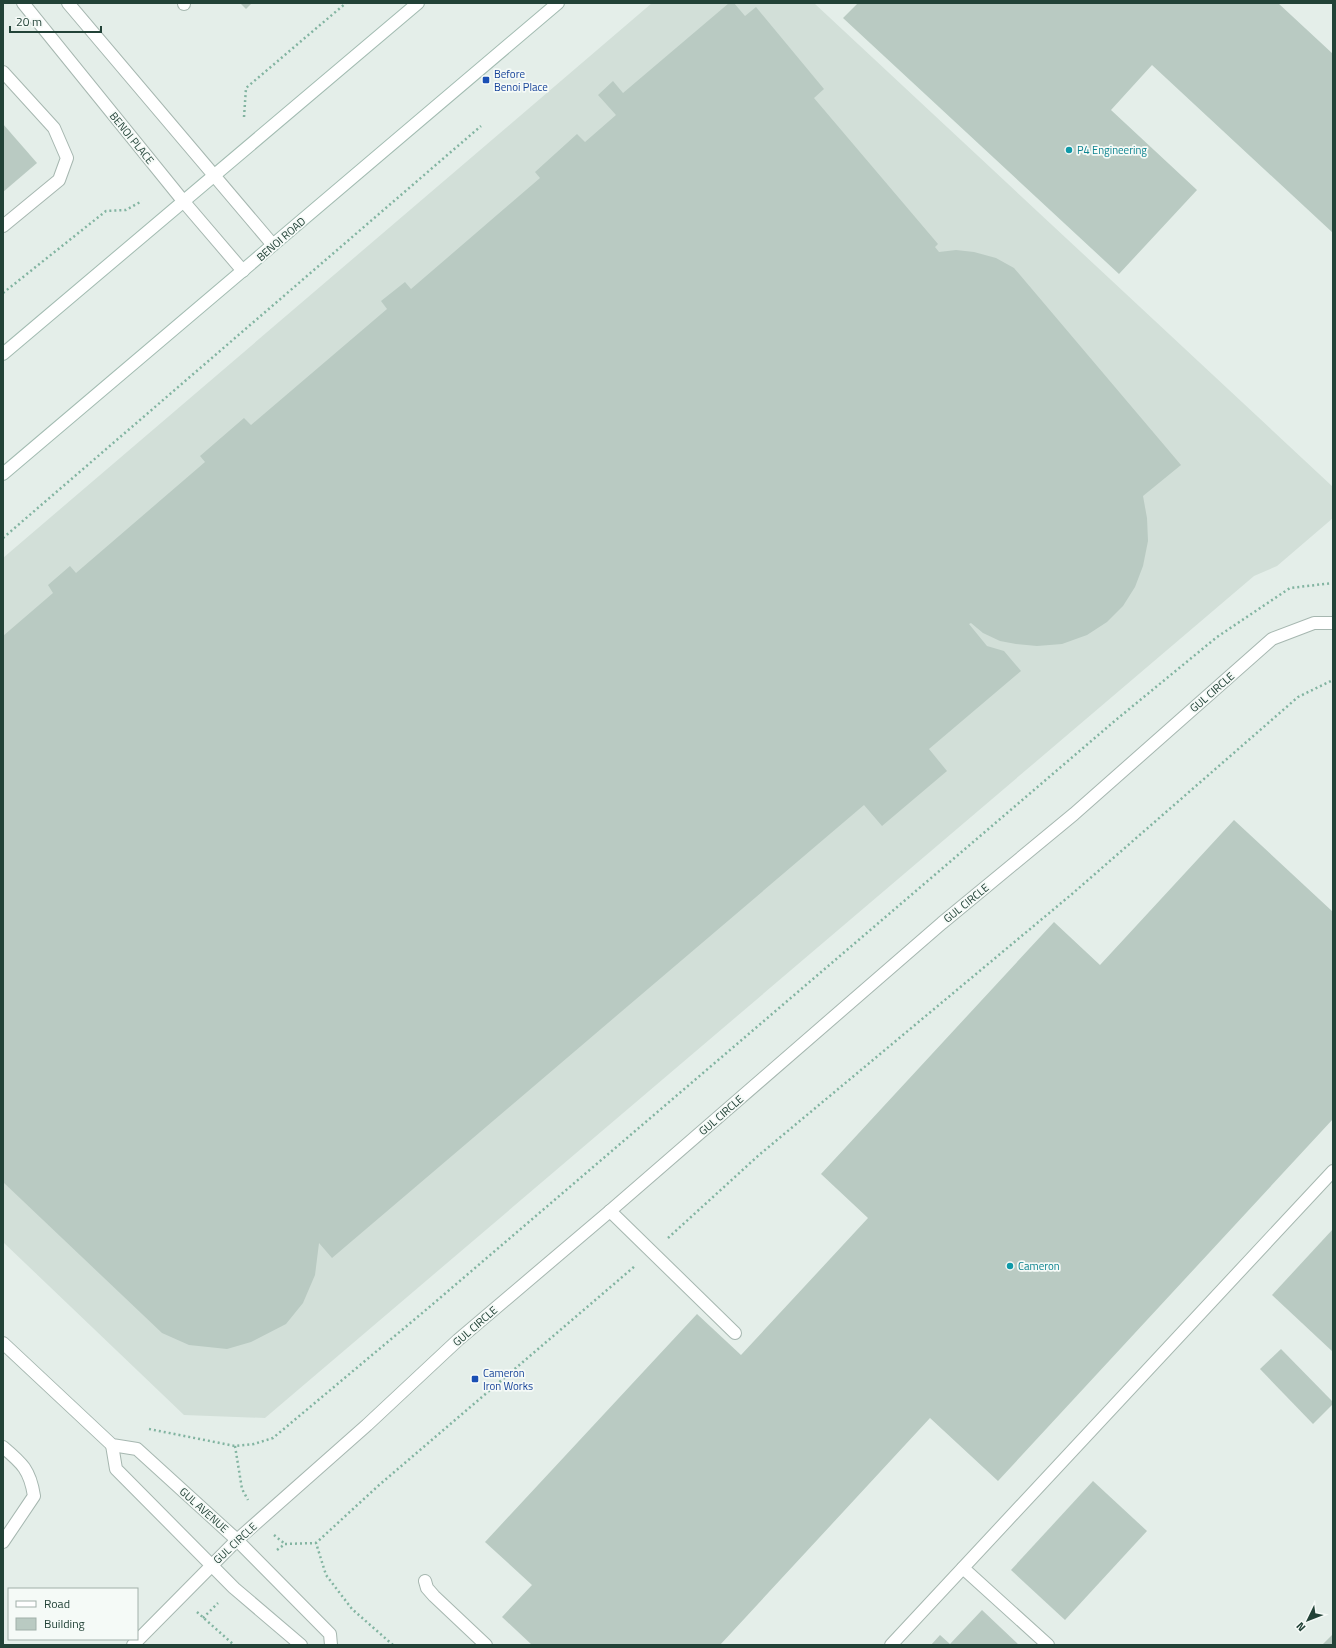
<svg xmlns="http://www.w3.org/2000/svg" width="1336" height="1648" font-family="'Titillium Web',sans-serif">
<rect width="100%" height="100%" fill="#e4eee9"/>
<path fill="#d2dfd8" d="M652,3H814L1333,487V518L1277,566L1254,576L265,1418L184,1415L3,1242V558Z"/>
<g fill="#b9cac2">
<path d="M240,3H252L246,9Z"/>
<path d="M729,3H734L745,16L756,7L824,89L814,98L938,244L935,247L939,252L956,250L974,252L996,258L1014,268L1181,465L1143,496L1147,518L1148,541L1143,566L1135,587L1123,606L1107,622L1087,635L1062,644L1037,646L1016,644L1000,641L983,633L971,623L969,624L987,646L1004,651L1021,671L929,749L947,771L882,826L864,805L332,1258L319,1243L315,1275L303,1303L286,1324L251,1342L227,1349L189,1345L162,1333L3,1182V636L53,593L48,585L70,566L76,573L205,462L200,456L244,418L251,425L387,309L381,301L405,282L411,289L540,178L535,172L577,134L585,142L616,115L598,95L613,81L623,93Z"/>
<path d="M858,3H1278L1333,54V233L1152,65L1111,110L1197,190L1119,274L843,18Z"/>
<path d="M3,124L37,163L3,192Z"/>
<path d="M1234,820L1333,912V1119L998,1481L930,1418L720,1645H532L502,1617L532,1585L485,1542L697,1314L741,1355L868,1218L821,1174L1054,922L1100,965Z"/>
<path d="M1333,1229V1352L1272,1295Z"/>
<path d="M1281,1349L1333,1402V1404L1313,1424L1260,1369Z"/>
<path d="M1093,1481L1147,1531L1065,1620L1011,1570Z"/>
<path d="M982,1610L1019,1645H931L940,1635L950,1644Z"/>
<path d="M1333,1634V1645H1322Z"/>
</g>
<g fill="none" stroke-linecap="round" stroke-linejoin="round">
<defs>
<g id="lane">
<path d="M184,3V4"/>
<path d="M3,72L54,128L67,158L59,180L3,226"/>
<path d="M610,1211L735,1333"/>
<path d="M3,1447C22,1463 30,1470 34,1496L3,1542"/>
<path d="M963,1568L1048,1645"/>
<path d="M425,1581L427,1588L434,1596L486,1645"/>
<path d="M891,1645L1333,1171"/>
</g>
<g id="street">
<path d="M23,3L184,202L243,271"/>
<path d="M68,3L273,245"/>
<path d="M3,1343L112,1445L137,1449L237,1540L330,1634L331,1645"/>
<path d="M112,1445L116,1469L234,1588L301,1645"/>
<path d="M133,1645L237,1540L367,1425L458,1340L610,1211L942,923L1074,814L1272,639L1314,623H1333"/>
</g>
<g id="secondary">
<path d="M3,354L418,3"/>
<path d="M3,474L558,3"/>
</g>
</defs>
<use href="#lane" stroke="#a6b7b0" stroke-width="14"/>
<use href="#street" stroke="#a6b7b0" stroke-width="14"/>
<use href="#secondary" stroke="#a2bbb1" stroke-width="14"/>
<g stroke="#82b4a1" stroke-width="2.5" stroke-dasharray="2 3" stroke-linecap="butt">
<path d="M244,117L246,88L346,3"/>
<path d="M3,293L106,211L126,210L142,201"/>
<path d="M3,538L481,126"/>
<path d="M668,1238L759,1155L1072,894L1298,697L1333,680"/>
<path d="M149,1429L235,1446L254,1444L273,1438L427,1309L1117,719L1217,637L1290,588L1333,583"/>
<path d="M235,1446L242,1489L248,1500"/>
<path d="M274,1535L285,1544"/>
<path d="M277,1550L285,1544L316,1543"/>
<path d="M197,1612L234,1645"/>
<path d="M203,1618L218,1603"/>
<path d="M393,1645L352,1609L326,1575L316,1543L378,1486L635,1266"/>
</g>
<use href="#lane" stroke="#fff" stroke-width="12"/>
<use href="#street" stroke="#fff" stroke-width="12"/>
<use href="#secondary" stroke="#fff" stroke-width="12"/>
</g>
<g fill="#1a4fb4" stroke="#f5faf7" stroke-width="1.5">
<rect x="482" y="76" width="8" height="8" rx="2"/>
<rect x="471" y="1375" width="8" height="8" rx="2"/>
</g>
<g fill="#0f9aa8" stroke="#f5faf7" stroke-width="1.5">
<circle cx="1069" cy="150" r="4"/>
<circle cx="1010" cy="1266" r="4"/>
</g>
<g text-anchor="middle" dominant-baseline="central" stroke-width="3.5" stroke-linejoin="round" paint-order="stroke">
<g font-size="11" fill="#164399" stroke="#f5faf7" text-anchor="start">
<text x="494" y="74">Before<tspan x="494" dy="13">Benoi Place</tspan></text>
<text x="483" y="1373">Cameron<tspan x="483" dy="13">Iron Works</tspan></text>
</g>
<g font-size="11" fill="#224237" stroke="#f5faf7">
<text transform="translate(132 138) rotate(51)">BENOI PLACE</text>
<text transform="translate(281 239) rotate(-41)">BENOI ROAD</text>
<text transform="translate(1212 692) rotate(-41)">GUL CIRCLE</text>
<text transform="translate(966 903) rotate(-39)">GUL CIRCLE</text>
<text transform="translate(721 1115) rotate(-41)">GUL CIRCLE</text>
<text transform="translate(475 1326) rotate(-41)">GUL CIRCLE</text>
<text transform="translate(204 1510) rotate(42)">GUL AVENUE</text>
<text transform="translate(235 1543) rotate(-43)">GUL CIRCLE</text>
</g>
<g font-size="11" fill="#0d838f" stroke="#f5faf7" text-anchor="start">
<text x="1077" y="150">P4 Engineering</text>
<text x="1018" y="1266">Cameron</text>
</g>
</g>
<rect width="1336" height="1648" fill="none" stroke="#224237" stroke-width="8"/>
<rect x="8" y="1588" width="130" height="52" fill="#f5faf7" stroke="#a1b0aa"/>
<rect x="16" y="1601" width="20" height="6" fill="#ffffff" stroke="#a1b0aa"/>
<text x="44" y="1608" font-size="12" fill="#224237">Road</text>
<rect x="16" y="1618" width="20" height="12" fill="#b9cac2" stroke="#a1b0aa"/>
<text x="44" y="1628" font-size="12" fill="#224237">Building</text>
<g transform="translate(1308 1620) rotate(227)" stroke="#f5faf7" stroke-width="3" paint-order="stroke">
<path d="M0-3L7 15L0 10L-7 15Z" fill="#224237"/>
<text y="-6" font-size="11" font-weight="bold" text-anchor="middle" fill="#224237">N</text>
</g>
<path d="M10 26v6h91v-6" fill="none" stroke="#224237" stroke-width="2"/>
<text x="16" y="26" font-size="12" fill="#224237" stroke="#f5faf7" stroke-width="3" paint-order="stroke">20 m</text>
</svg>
